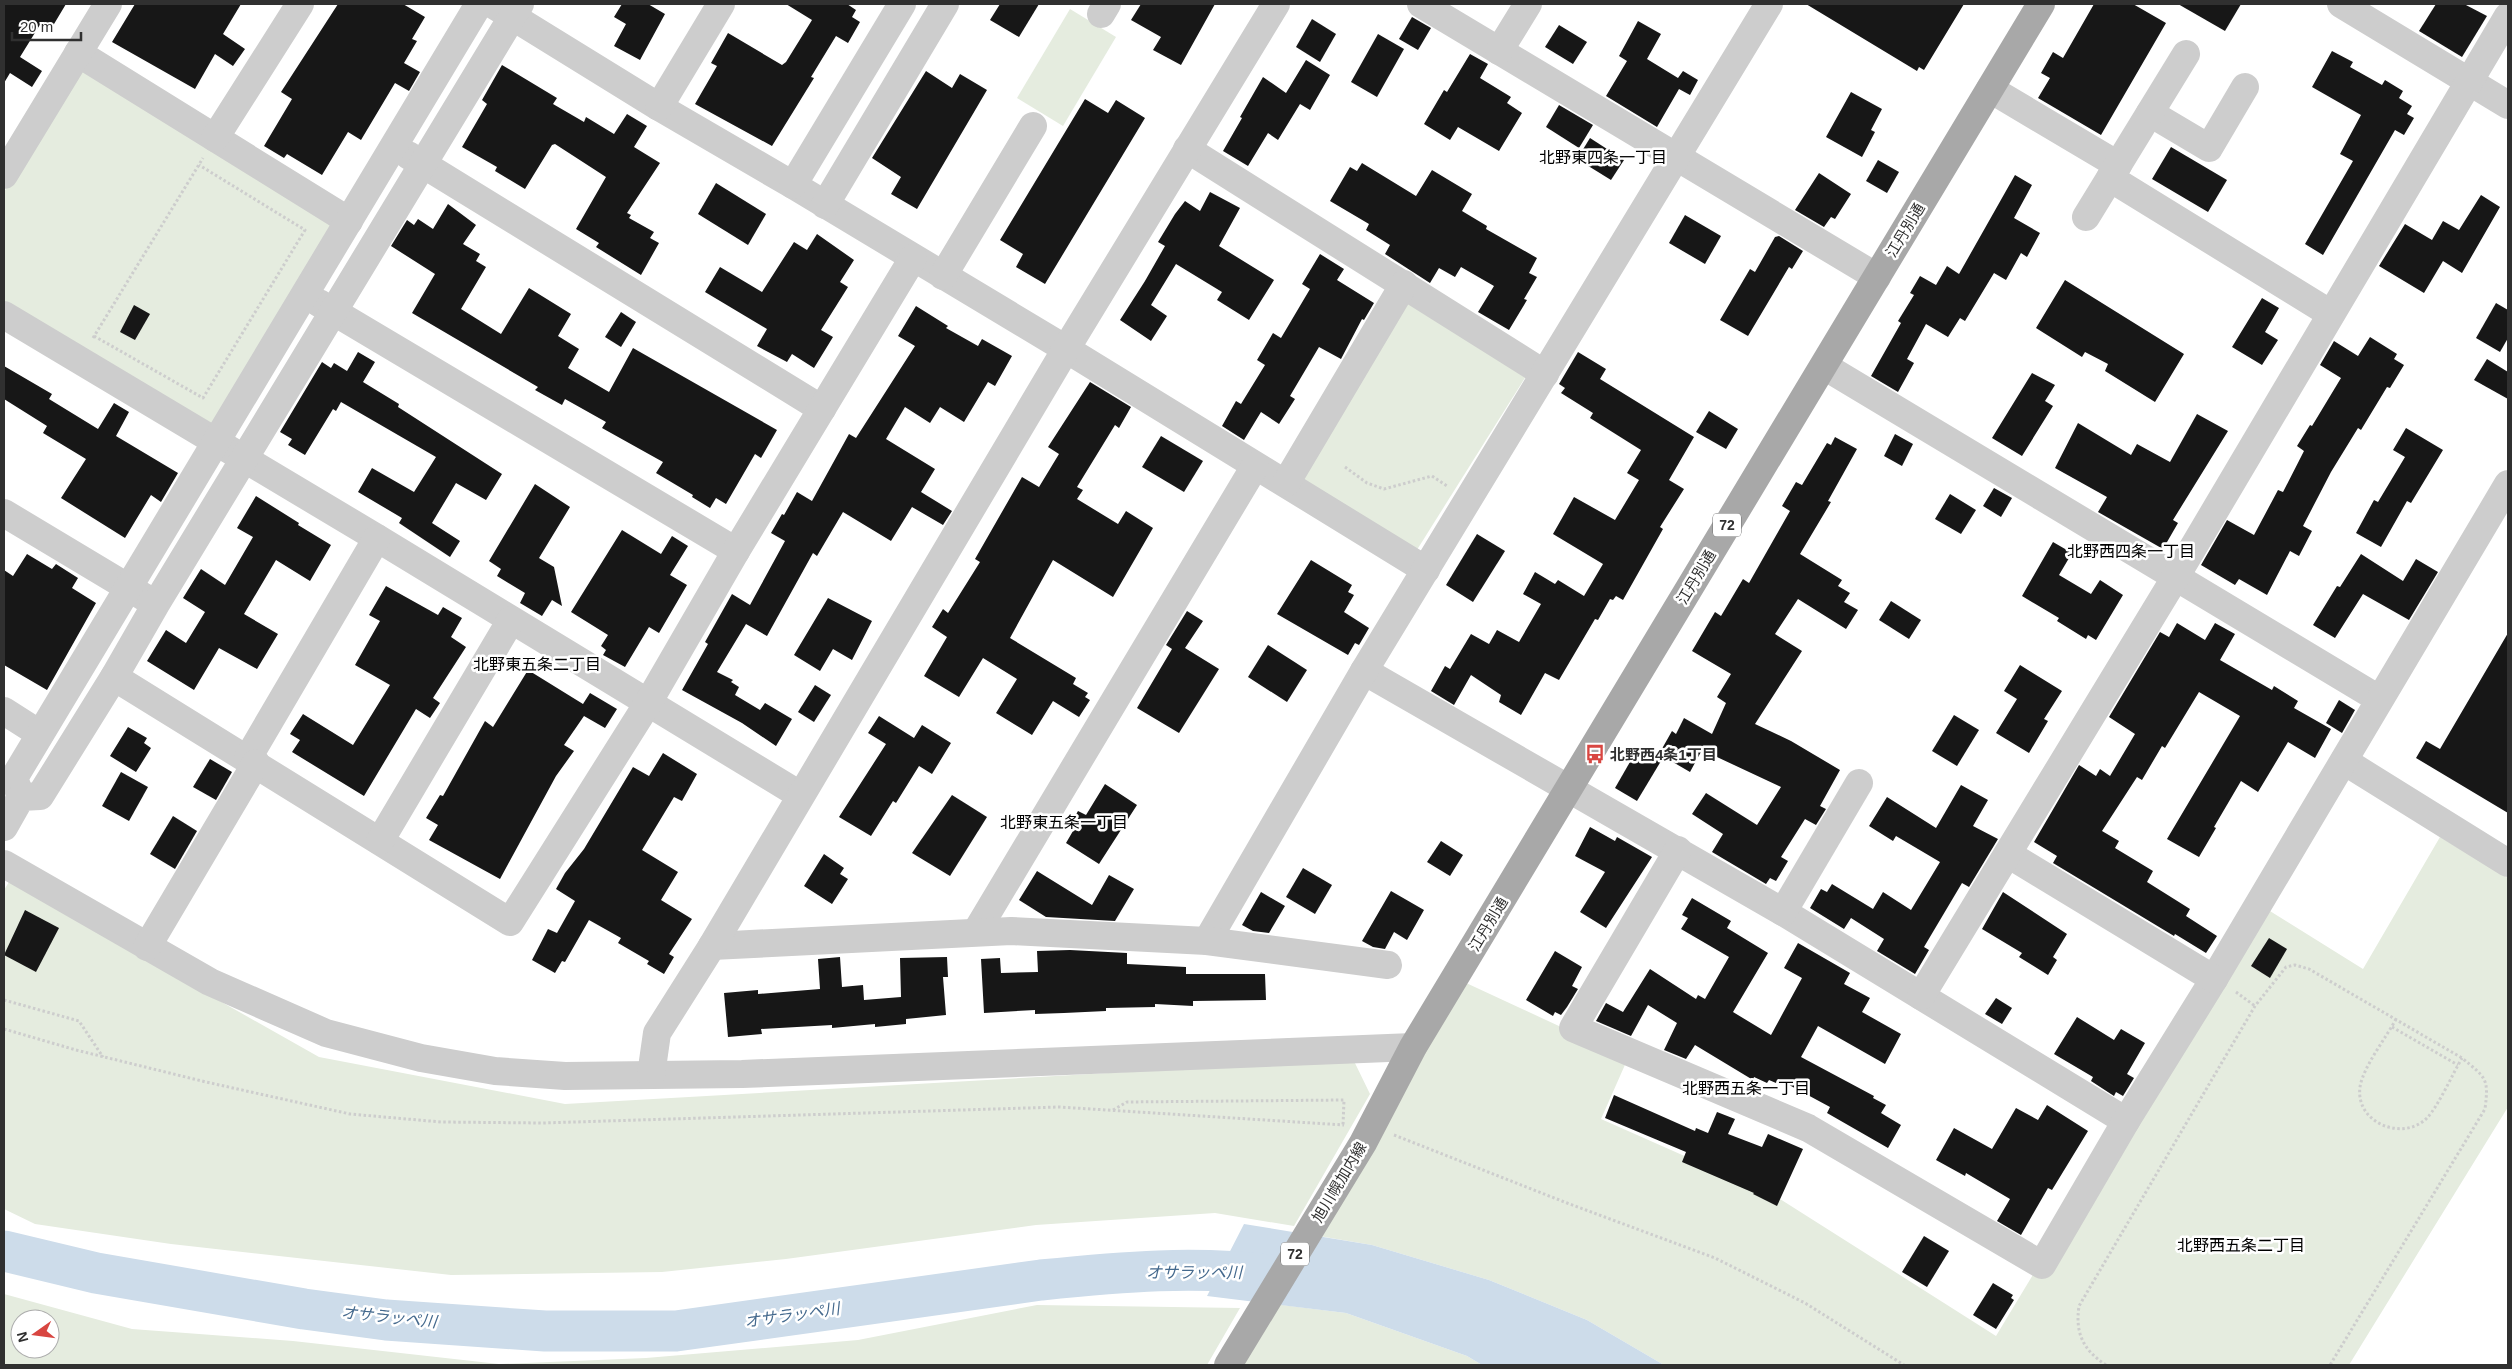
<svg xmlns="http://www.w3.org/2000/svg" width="2512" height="1369" font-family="Arial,'Noto Sans JP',sans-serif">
<rect width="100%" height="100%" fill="#fff"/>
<g fill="#e5ecdf" fill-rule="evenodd">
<path d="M1070,9L1116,37L1063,126L1017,98Z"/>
<path d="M80,65L334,222L211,427L4,305V192Z"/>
<path d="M1410,298L1528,373L1415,553L1297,478Z"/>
<path d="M2440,837L2508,878V1107L2349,1365H1664L1587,1320L1489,1280L1372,1245L1319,1236L1464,982L1628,1058L1601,1119L1777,1197L1996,1336L2257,903L2363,969Z"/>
<path d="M9,882L319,1057L565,1104L1353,1059L1370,1094L1294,1226L1215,1213L1036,1225L786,1259L662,1272L451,1275L171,1244L35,1224L4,1209V890Z"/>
<path d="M4,1294L132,1329L293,1341L499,1364L646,1358L858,1340L1037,1305L1240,1308L1207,1365H4ZM20,1319H50V1349H20Z"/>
<path d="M1274,1304L1346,1313L1467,1356L1482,1365H1235Z"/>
</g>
<path fill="#cddcea" d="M1244,1224L1372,1245L1489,1280L1587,1320L1664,1365H1482L1467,1356L1346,1313L1207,1296Z"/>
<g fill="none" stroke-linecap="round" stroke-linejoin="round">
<path stroke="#cddcea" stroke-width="41" d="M4,1251L96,1273L304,1309L386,1320L545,1331H676L1041,1280C1119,1272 1198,1265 1276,1276"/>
</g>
<g fill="#171717">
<path d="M4,4H66L51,29L41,23L20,57L42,71L32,87L10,73L4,83Z"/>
<path d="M135,4H241L223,34L245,49L233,66L215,54L195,89L112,42Z"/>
<path d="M338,4H403L425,17L412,39L417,41L404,63L420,72L409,91L395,83L361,140L348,132L322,175L287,154L284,158L264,146L292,99L281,92Z"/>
<path d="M622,4H648L665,14L640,60L614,46L626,24L614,17Z"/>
<path d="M786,4H847L856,10L852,17L860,22L848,43L836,36L811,77L814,78L772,146L695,104L717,66L711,63L728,33L782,65L786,62L812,20Z"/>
<path d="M1000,4H1039L1019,37L990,20Z"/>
<path d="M1141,4H1215L1181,65L1153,50L1161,37L1131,20Z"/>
<path d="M1806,4H1964L1924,70L1919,67L1917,71Z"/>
<path d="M2094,4H2133L2166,23L2101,135L2038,98L2050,78L2041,73L2053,52L2063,58Z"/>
<path d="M2178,4H2241L2225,31Z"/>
<path d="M2436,4H2464L2487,16L2462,57L2419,31Z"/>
<path d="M1412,17L1431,28L1418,50L1399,39Z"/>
<path d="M1312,19L1336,34L1320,62L1296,47Z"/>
<path d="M1638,21L1661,34L1647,59L1678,78L1683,71L1698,80L1690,95L1679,89L1657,127L1606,96L1627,61L1619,56Z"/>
<path d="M1559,25L1587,42L1573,64L1545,47Z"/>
<path d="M1378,34L1404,49L1377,97L1351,82Z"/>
<path d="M2332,51L2353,62L2350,67L2382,85L2385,80L2403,91L2399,98L2412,106L2407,114L2414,118L2404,135L2395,130L2323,255L2305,244L2353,161L2340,154L2361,115L2312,87Z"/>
<path d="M1470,54L1488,64L1480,78L1511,97L1507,103L1522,113L1499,151L1458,127L1450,140L1424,124L1444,90L1447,92Z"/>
<path d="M1306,60L1330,75L1310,110L1300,104L1278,140L1268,133L1248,166L1223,151L1242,118L1240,117L1263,77L1286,93Z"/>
<path d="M502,65L557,98L553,104L584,122L586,117L614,134L627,114L647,126L634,147L660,163L627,213L631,215L629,218L654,232L650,238L659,243L641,275L596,247L599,243L576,229L606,177L555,144L552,145L525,189L495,171L497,167L462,147L487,104L482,100Z"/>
<path d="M926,71L952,88L960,74L987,90L917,209L891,194L901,177L872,158Z"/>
<path d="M1851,92L1882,109L1871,130L1875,132L1862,157L1826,137Z"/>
<path d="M1085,99L1108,113L1116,100L1145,118L1045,284L1016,267L1023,254L1000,240Z"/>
<path d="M1559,105L1593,125L1579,148L1546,127Z"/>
<path d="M1590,138L1624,160L1611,180L1577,159Z"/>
<path d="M2171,147L2227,180L2208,212L2152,179Z"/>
<path d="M1878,160L1899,172L1887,193L1866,181Z"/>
<path d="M1362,163L1416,196L1432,170L1472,194L1462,211L1487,226L1486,229L1537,258L1529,273L1537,277L1524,299L1527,300L1509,330L1478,312L1494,286L1461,267L1455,277L1439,268L1430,283L1385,254L1390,245L1366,230L1369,224L1330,201L1350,167L1357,171Z"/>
<path d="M1819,173L1851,194L1835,219L1831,217L1824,227L1795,210Z"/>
<path d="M2015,175L2032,185L2014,218L2040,233L2027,257L2021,253L2006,280L1994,273L1965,321L1960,318L1948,337L1926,324L1907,359L1914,363L1898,392L1871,376L1901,323L1898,321L1914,295L1910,293L1920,276L1936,285L1947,266L1959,274Z"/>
<path d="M716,183L766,214L748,245L698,214Z"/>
<path d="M1210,192L1240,208L1219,246L1274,280L1249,320L1217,300L1222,292L1176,264L1151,305L1167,316L1151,341L1120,320L1145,281L1165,246L1158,242L1175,214L1185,201L1200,211Z"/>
<path d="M2481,195L2500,207L2462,273L2443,261L2424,293L2379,266L2405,224L2432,240L2443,221L2459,230Z"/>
<path d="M448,204L476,225L463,244L480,254L476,261L486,267L461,309L501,334L529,288L571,314L558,336L579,349L568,368L609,392L633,348L777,430L761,458L755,454L726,504L716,498L710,508L692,497L693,495L656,473L663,462L602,428L606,422L565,399L562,405L535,390L538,387L412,313L435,274L391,246L407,220L414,225L418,219L433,229Z"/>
<path d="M1685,215L1721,236L1705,264L1669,243Z"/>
<path d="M817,234L854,260L840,282L848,287L821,330L833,337L814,368L792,354L787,362L757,346L767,329L705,292L720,267L762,292L794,242L807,250Z"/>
<path d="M1779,236L1803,251L1792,269L1789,267L1748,336L1720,320L1750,269L1755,272L1775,237Z"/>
<path d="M1320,254L1344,269L1337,280L1374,303L1364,320L1362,319L1341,359L1319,347L1290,396L1295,399L1279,424L1261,412L1244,440L1222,426L1236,401L1241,404L1265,365L1257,360L1273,333L1281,338L1310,289L1302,284Z"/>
<path d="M2065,280L2184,354L2155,402L2105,371L2108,364L2085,352L2082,357L2036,328Z"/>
<path d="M2262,298L2279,308L2265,332L2278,340L2262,365L2232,347Z"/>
<path d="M2496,303L2508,310V338L2500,352L2476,338Z"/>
<path d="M134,305L150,314L135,340L120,332Z"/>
<path d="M916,306L948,326L946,328L978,346L982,339L1012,356L995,386L988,382L964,422L940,407L930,423L905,407L886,439L935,469L921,492L952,511L943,525L912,507L891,541L843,512L817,556L813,553L767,636L746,624L717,672L733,680L731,682L739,687L735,695L760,710L765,703L792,719L776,746L742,723L682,690L708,644L705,642L732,594L750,605L785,541L771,533L782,514L784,515L797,492L812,501L849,434L856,438L915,346L898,336Z"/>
<path d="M621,312L636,322L621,347L605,337Z"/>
<path d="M2370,337L2397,354L2394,359L2404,365L2390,388L2387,387L2361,430L2358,428L2331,472L2303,526L2312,531L2299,556L2290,551L2267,595L2239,579L2235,585L2201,565L2227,520L2254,535L2278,490L2283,492L2304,451L2297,446L2310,425L2312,426L2341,378L2320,365L2334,341L2358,356Z"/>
<path d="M358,352L375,362L363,382L399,404L398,407L502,474L486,500L456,483L432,523L460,541L450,557L399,523L402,518L358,492L372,468L414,492L436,457L341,402L336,411L333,409L305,455L288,445L292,439L280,432L322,362L331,368L334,363L347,371Z"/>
<path d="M1578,352L1606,369L1600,379L1694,437L1669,480L1684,489L1660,527L1663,529L1623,600L1616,596L1613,600L1610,599L1598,620L1595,619L1559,680L1545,673L1521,715L1499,702L1501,695L1471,675L1454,705L1431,691L1445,666L1450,669L1471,634L1489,644L1497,630L1519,642L1541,604L1523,594L1535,572L1555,584L1558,580L1584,596L1603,564L1553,534L1574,497L1615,520L1639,480L1627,473L1641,450L1590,418L1593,413L1561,393L1565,388L1559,384Z"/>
<path d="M2487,359L2508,372V399L2474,380Z"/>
<path d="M4,366L52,394L49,399L98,429L114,403L129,412L116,436L178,473L161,502L151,495L125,538L61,498L86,459L43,433L47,426L4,399Z"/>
<path d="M2032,373L2055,385L2045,401L2053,406L2022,456L1992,438Z"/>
<path d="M1090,382L1131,407L1119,428L1115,425L1077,487L1083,490L1077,499L1118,524L1126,511L1153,528L1113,597L1053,560L1010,638L1076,678L1073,684L1088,693L1085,697L1090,700L1079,717L1053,701L1032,735L996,713L1017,679L983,658L959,697L924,676L947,637L932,627L943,609L948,613L980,562L975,559L1022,477L1039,487L1059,454L1048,447Z"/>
<path d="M1709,411L1738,429L1726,449L1696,432Z"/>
<path d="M2197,414L2228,431L2173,520L2178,523L2163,549L2098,512L2107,497L2055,468L2078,423L2131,455L2137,444L2170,462Z"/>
<path d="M2406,428L2443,450L2411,503L2407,501L2381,547L2356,533L2374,500L2378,502L2405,457L2393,450Z"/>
<path d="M1895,434L1913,444L1902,466L1884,456Z"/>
<path d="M1161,436L1203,461L1184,492L1142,467Z"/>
<path d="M1835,437L1857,449L1828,501L1831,502L1800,554L1842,580L1838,586L1850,593L1844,602L1858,610L1846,629L1798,599L1775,634L1802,651L1755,724L1791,741L1840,770L1820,806L1826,809L1816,825L1805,819L1781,857L1788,861L1776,881L1770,878L1766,884L1712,852L1723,834L1692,814L1706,793L1757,825L1781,787L1702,750L1690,772L1659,754L1672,731L1676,734L1684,718L1712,734L1726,703L1717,697L1731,674L1692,651L1715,612L1721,616L1743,579L1749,583L1790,511L1782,506L1796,482L1802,485L1827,443L1831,445Z"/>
<path d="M535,484L570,507L539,558L554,567L562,606L552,600L542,616L520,603L525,593L497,576L501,569L489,561Z"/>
<path d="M1994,488L2012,498L2001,517L1983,506Z"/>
<path d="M1950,494L1976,510L1961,534L1935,519Z"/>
<path d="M256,496L299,523L298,525L331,545L310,581L276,560L244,614L278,634L257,669L219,648L194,690L147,661L166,630L186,643L205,612L183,598L201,569L225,585L253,537L237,528Z"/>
<path d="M622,530L661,554L672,536L688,546L670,575L687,585L659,633L649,627L625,667L603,655L606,650L601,646L608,635L571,612Z"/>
<path d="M1477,534L1505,551L1473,602L1446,585Z"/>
<path d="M2053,542L2072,553L2059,575L2091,594L2100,580L2123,595L2096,640L2088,635L2086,639L2057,621L2059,618L2022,596Z"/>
<path d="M27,554L52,569L56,564L78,578L72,588L96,603L47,690L4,665V570L13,576Z"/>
<path d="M2361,554L2403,581L2416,559L2438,572L2409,620L2363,594L2335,638L2313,625L2337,586L2340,587Z"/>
<path d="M1311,560L1352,585L1348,592L1354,595L1344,612L1369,628L1359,645L1355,643L1348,655L1277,614Z"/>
<path d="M386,586L438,615L443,607L462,618L451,637L466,647L433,698L440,703L430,718L416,709L364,796L292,752L300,740L290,734L303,714L353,745L390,685L355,665L380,621L369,615Z"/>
<path d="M828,598L872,621L852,660L833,649L820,671L794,655Z"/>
<path d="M1891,601L1921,620L1909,639L1879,620Z"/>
<path d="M1187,611L1203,621L1185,648L1219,669L1179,733L1137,708L1172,649L1166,645Z"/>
<path d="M2177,623L2205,640L2215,623L2235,634L2220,660L2272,690L2274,686L2298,701L2294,708L2331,729L2315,758L2288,742L2258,792L2241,781L2214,827L2216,828L2199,857L2167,839L2240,716L2199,692L2165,748L2162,746L2142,780L2137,777L2102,831L2119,841L2115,848L2153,871L2147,882L2190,909L2186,916L2217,936L2206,953L2175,934L2174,936L2053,863L2057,856L2034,842L2079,765L2096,776L2100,769L2110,776L2135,734L2109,717L2160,632L2169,637Z"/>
<path d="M2508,633V813L2416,758L2426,741L2440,749Z"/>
<path d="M1268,645L1307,670L1287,702L1248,677Z"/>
<path d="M2020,665L2062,691L2044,719L2048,721L2029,753L1996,733L2017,699L2004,691Z"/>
<path d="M528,670L583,704L590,693L617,709L605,728L584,716L564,745L574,751L556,776L500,879L429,840L438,825L426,818L440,795L443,796L485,721L493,727Z"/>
<path d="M815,685L831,695L814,722L798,712Z"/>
<path d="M2339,700L2355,710L2342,733L2326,723Z"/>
<path d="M1954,715L1979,730L1957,766L1932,751Z"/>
<path d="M879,716L914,738L922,725L951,743L932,774L919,766L896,803L893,801L871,836L839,817L886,744L868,733Z"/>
<path d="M128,727L147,738L144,743L151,748L136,772L110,756Z"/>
<path d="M1638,748L1661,761L1637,801L1615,788Z"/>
<path d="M663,753L697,774L682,801L674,797L642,850L678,872L661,900L692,919L669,954L674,957L664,974L647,964L649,961L618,943L621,938L589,920L565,962L562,961L555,973L532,960L548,929L557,933L575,901L556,889L565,873L584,849L633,767L649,776Z"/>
<path d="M210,759L232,772L216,800L193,787Z"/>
<path d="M121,772L148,787L129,821L102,806Z"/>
<path d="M1105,784L1137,805L1099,864L1066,843L1073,831L1068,828L1078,811L1086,815Z"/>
<path d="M1961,785L1988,800L1973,826L1998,839L1969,887L1962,883L1924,947L1929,950L1915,974L1877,951L1884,939L1851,918L1844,929L1810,908L1821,889L1827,892L1832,884L1873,909L1883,892L1911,910L1940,862L1896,836L1893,841L1869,826L1887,797L1936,828Z"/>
<path d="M952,795L987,817L950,876L912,853Z"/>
<path d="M173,816L197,831L175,869L150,854Z"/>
<path d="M1590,827L1615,841L1617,837L1652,857L1606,928L1580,912L1605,872L1575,856Z"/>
<path d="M1441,841L1463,855L1450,876L1427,862Z"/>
<path d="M824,854L844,868L840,874L848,879L832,904L804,886Z"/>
<path d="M1303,868L1332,885L1315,914L1286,897Z"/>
<path d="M1037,871L1092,905L1109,875L1134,889L1115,921L1046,917L1019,900Z"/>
<path d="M1391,891L1424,910L1407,940L1394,932L1385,949L1373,947L1362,941Z"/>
<path d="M1261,892L1285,906L1269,933L1253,931L1242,925Z"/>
<path d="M2003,892L2067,934L2053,957L2057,960L2048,975L2019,957L2022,953L1982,929Z"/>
<path d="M1692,898L1731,921L1727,928L1768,953L1733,1012L1771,1035L1802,978L1784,968L1798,943L1850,973L1844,984L1870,998L1862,1012L1901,1034L1885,1064L1818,1026L1801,1057L1874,1096L1873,1098L1886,1105L1881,1113L1901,1125L1888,1148L1827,1113L1830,1107L1778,1079L1776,1083L1769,1080L1767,1083L1754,1077L1753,1080L1695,1045L1686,1059L1664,1050L1677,1023L1648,1005L1631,1036L1596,1021L1606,1003L1623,1012L1650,969L1696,999L1698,995L1705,999L1729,957L1681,929L1688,918L1682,915Z"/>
<path d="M25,910L59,928L36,972L4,955Z"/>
<path d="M2269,938L2287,949L2270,978L2251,966Z"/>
<path d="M1070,950L1127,953V964L1186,967V974H1265L1266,1000L1193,1001V1006L1155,1004V1007L1106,1008V1011L1064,1013L1035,1014V1010L984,1013L981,959L1000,958L1001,973L1038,972L1037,951Z"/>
<path d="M1555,951L1582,967L1572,986L1578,989L1567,1007L1561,1015L1555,1012L1553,1016L1526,1000Z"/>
<path d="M840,957L842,987L863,985L864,1000L901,997L900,958L947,957L948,977H943L946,1015L906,1019V1024L875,1027V1024L832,1028V1025L761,1029L762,1034L728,1037L724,993L758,990V994L820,989L818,959Z"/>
<path d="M1996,998L2012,1008L2002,1024L1985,1014Z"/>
<path d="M2077,1017L2114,1040L2121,1029L2145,1043L2127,1074L2134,1078L2123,1096L2116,1092L2114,1096L2091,1081L2093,1077L2054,1054Z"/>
<path d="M1614,1095L1695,1131L1696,1128L1708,1133L1717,1112L1735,1119L1728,1134L1762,1147L1768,1134L1803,1149L1777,1206L1753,1194L1754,1193L1682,1162L1686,1152L1605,1118Z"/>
<path d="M2047,1105L2088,1131L2052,1190L2048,1188L2021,1235L1997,1221L2010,1199L1966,1173L1965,1176L1936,1160L1954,1128L1992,1149L2016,1108L2038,1120Z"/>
<path d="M1924,1236L1949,1251L1927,1287L1902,1272Z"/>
<path d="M1993,1283L2013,1295L2011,1298L2014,1300L1996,1329L1973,1315Z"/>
</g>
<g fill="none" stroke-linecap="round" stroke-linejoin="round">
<g stroke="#cdcdcd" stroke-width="3" stroke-dasharray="2.5 2.5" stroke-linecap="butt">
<path d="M94,336L203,398L305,230L199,165"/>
<path d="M93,338L203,158"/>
<path d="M1345,467L1367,483L1384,489L1432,476L1447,486"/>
<path d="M2236,992L2255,1006"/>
<path d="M4,1000L79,1021L103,1057"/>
<path d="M2396,1019C2386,1038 2363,1067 2360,1087C2355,1123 2403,1142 2427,1118C2439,1105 2452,1075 2462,1058"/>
<path d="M2392,1027L2458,1065"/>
<path d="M4,1029L76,1050L206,1082L350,1114L441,1122L542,1123L1059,1107L1344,1125"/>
<path d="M1113,1110L1127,1102L1344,1100L1343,1125"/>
<path d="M1394,1135L1567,1203L1715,1258L1805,1303L1904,1365"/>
<path d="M2106,1365C2083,1350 2075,1333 2079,1306L2255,1006L2286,967L2295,965L2309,969L2462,1058C2486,1078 2489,1078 2485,1109L2330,1365"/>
</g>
<g stroke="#cdcdcd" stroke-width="28">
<path d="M492,4L659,107L793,185L1066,349L1426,570"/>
<path d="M1421,4L1877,277"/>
<path d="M2341,4L2508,105"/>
<path d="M1101,14L1107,4"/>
<path d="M1499,51L1528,4"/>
<path d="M78,53L349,221"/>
<path d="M1990,89L2118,165"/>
<path d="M659,107L721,4"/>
<path d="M2150,113L2209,148L2245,87"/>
<path d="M215,138L300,4"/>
<path d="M1187,149L1545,374"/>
<path d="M408,155L822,409"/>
<path d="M4,175L108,4"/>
<path d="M2110,178L2331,314"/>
<path d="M793,185L902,4"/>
<path d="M825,205L945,4"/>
<path d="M2086,217L2186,54"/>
<path d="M943,276L1033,126"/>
<path d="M319,303L736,551"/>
<path d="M4,315L377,538L800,795"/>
<path d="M1824,366L2379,699"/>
<path d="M1286,483L1404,284"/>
<path d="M4,513L144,597"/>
<path d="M1364,671L1783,912L2126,1121"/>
<path d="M114,677L510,922L648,703L736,551L913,258"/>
<path d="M4,711L40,734"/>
<path d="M248,758L377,538"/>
<path d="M2344,761L2508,863"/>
<path d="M21,797L14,778L479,4"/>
<path d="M4,827L21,797L40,796L114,677L156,604L520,4"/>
<path d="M380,841L511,620"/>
<path d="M1678,850L1573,1028L1808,1128L2042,1265L2126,1121L2214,979L2508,484"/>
<path d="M2008,854L2214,979"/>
<path d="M4,864L210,982L326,1033L421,1058L495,1071L565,1076L742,1074L1413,1047"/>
<path d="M1783,912L1859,783"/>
<path d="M976,932L1255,466"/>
<path d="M1207,941L1364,671L1769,4"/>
<path d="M712,946L1011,931L1207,941L1388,965"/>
<path d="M147,947L256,763"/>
<path d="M1921,996L2175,578L2508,16"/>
<path d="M651,1075L657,1033L712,946L1066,349L1276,4"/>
</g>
<path stroke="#a8a8a8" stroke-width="28" d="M1228,1365L1363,1143L1413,1047L2041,4"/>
</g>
<defs>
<symbol id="bus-bare" viewBox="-9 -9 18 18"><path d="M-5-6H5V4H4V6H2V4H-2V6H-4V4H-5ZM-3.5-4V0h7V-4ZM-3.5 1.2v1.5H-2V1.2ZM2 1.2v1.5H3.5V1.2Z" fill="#d84641" stroke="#fff" stroke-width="2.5" paint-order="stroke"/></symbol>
</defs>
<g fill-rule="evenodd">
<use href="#bus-bare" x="1581" y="740" width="28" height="28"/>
</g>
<g text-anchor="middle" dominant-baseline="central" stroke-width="5" stroke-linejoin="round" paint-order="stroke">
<g fill="#fff" stroke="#6e6e6e" stroke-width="1">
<rect x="1713" y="513.5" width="28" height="23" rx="4"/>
<rect x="1281" y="1242.5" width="28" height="23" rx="4"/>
</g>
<g font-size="14" font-weight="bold" fill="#303030">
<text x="1727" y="525">72</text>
<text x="1295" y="1254">72</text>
</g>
<g font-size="15" fill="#303030" stroke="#fff">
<text transform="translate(1905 230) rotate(-59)">江丹別通</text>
<text transform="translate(1696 577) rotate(-59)">江丹別通</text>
<text transform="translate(1488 924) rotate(-59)">江丹別通</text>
<text transform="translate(1339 1182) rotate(-59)">旭川幌加内線</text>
</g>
<g font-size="15" font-weight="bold" fill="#303030" stroke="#fff" text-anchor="start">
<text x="1610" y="754">北野西4条1丁目</text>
</g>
<g font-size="16" fill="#000" stroke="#fff">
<text x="1603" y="157">北野東四条一丁目</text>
<text x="2131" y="551">北野西四条一丁目</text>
<text x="537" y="664">北野東五条二丁目</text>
<text x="1064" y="822">北野東五条一丁目</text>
<text x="1746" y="1088">北野西五条一丁目</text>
<text x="2241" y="1245">北野西五条二丁目</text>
</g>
<g font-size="16" font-style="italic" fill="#44698d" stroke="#fff">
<text x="1194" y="1272">オサラッペ川</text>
<text transform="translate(792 1315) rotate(-8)">オサラッペ川</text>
<text transform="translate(389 1317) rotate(6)">オサラッペ川</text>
</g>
</g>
<rect width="2512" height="1369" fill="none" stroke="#303030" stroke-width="10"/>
<g transform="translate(35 1334) rotate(256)"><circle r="24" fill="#ffffff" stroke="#acacac"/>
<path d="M0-4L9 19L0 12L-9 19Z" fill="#d84641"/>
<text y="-8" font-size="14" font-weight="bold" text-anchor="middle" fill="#303030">N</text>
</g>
<path d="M12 32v8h69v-8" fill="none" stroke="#303030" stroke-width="2.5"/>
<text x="20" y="32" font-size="15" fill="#303030" stroke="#ffffff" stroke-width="4" paint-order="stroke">20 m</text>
</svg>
